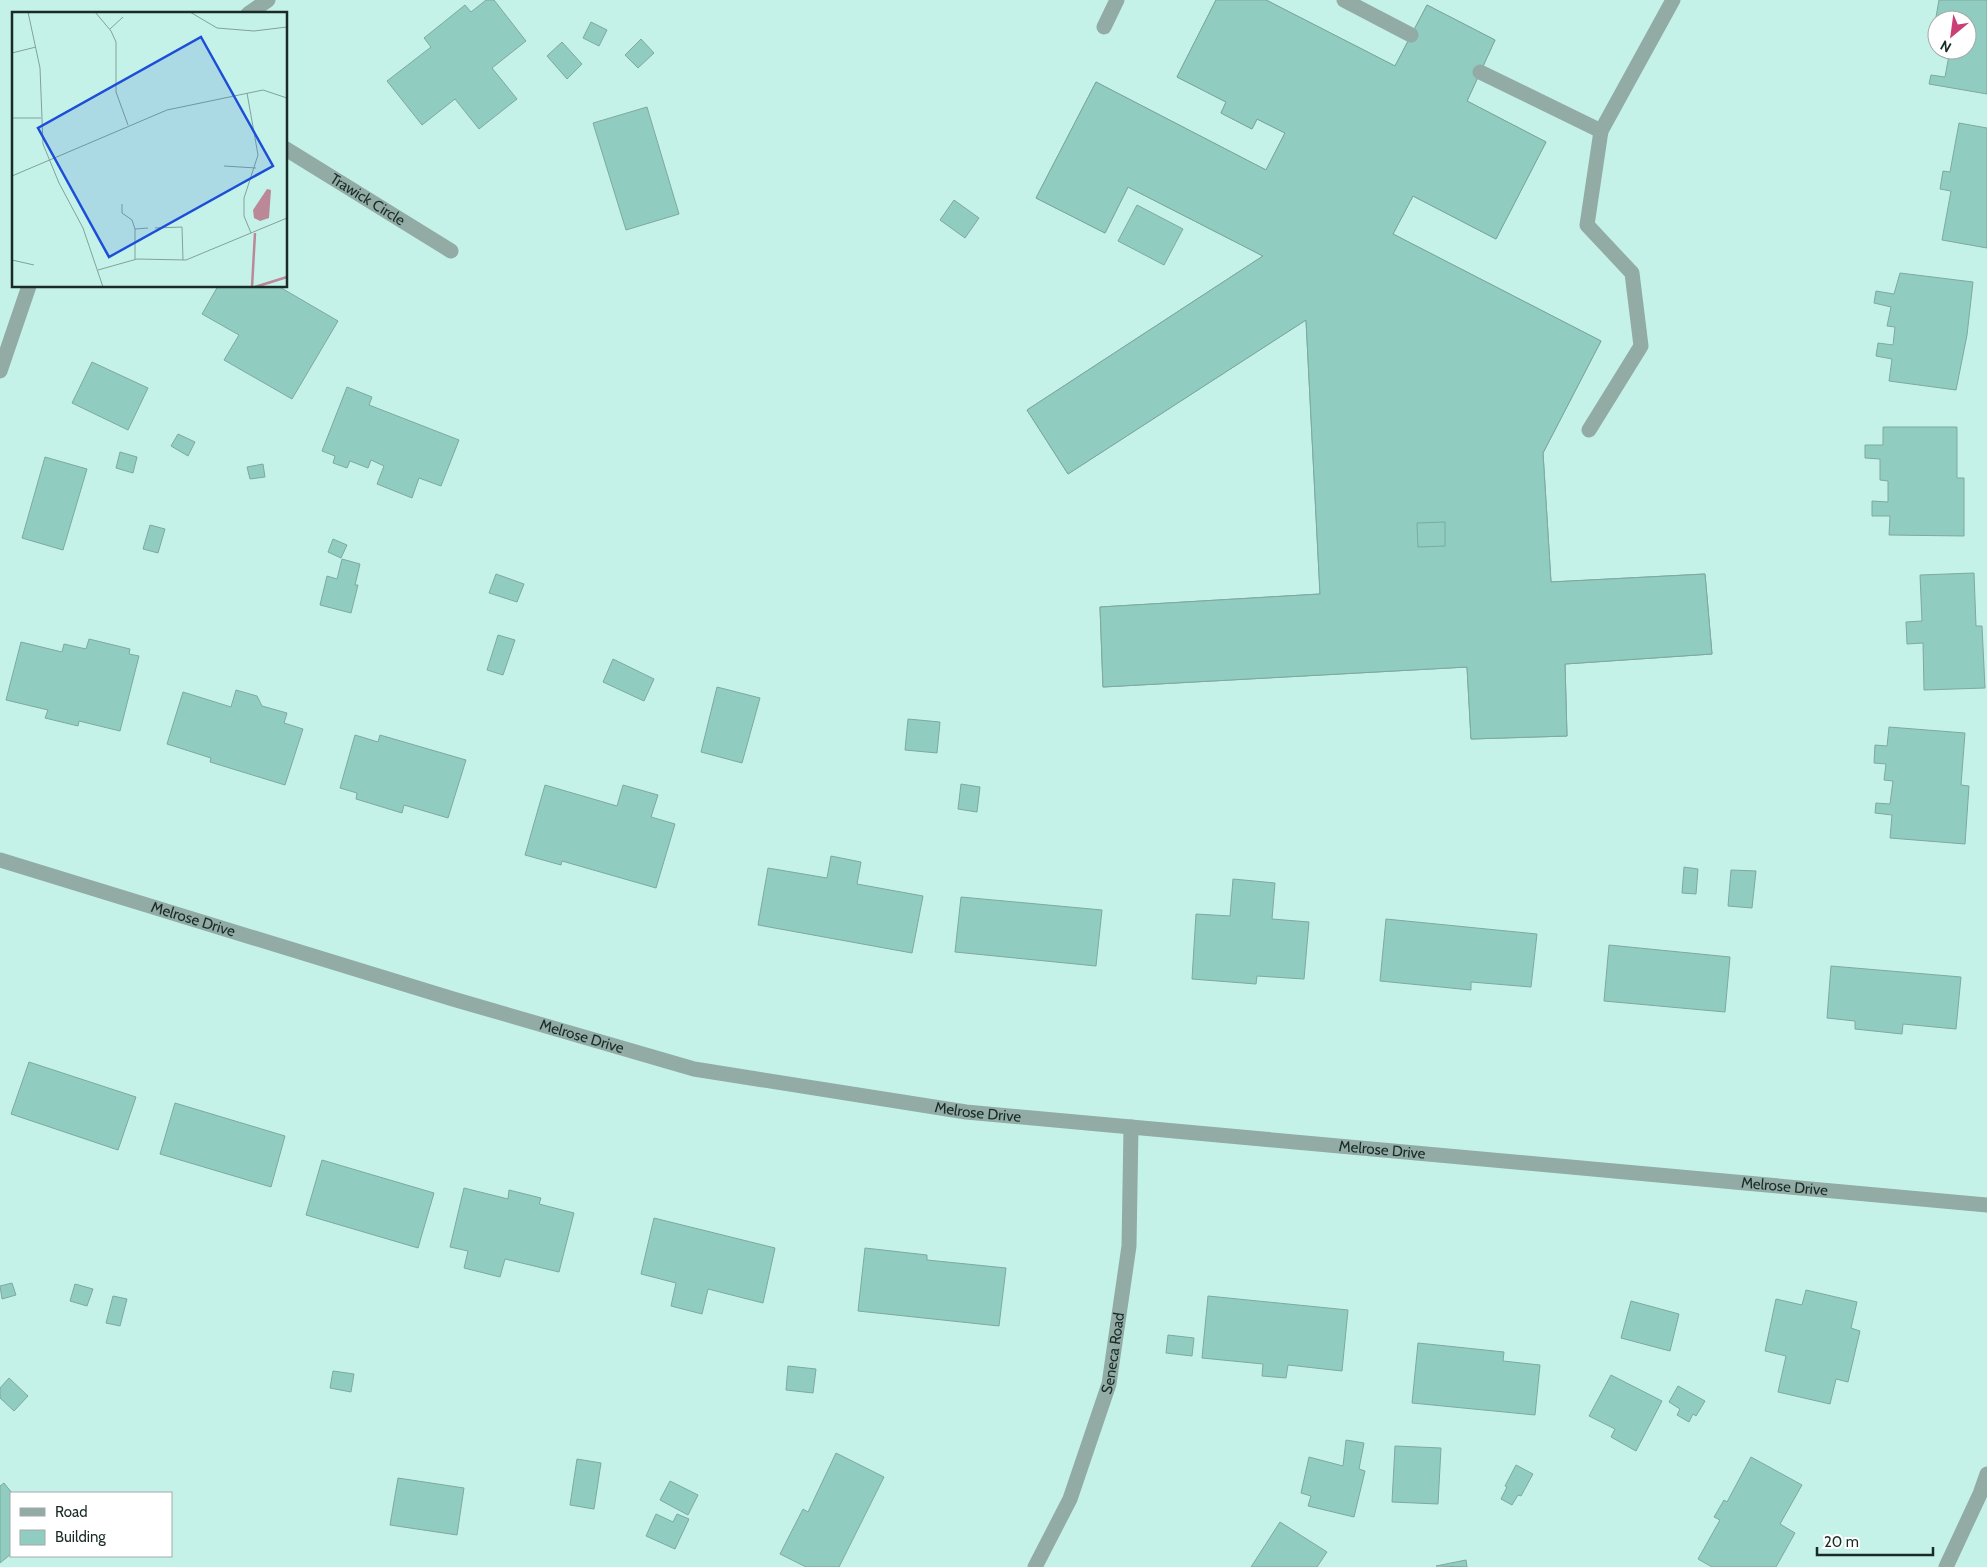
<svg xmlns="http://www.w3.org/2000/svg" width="1987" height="1567" font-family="Cabin,sans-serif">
<rect width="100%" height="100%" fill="#c5f2e8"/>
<g fill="#90ccc0" stroke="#7ea9a0" fill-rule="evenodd">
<path d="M486,0H494L526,41L492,68L517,99L479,129L455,99L422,125L387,81L431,47L424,38L465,5L471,12Z"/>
<path d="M1216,0H1266L1395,66L1427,5L1495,40L1467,101L1546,142L1496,239L1413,196L1393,234L1601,341L1543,453L1551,582L1705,574L1712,654L1565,664L1567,736L1471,739L1467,667L1103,687L1100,607L1320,594L1306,320L1068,474L1027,410L1263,256L1128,187L1105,233L1036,198L1096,82L1266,170L1285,133L1257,119L1252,129L1221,113L1226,102L1177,77ZM1383,317L1497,375L1462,439L1471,585L1396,590Z"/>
<path d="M1216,0H1266L1395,66L1427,5L1495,40L1467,101L1546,142L1496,239L1413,196L1393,234L1601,341L1543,453L1551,582L1705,574L1712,654L1565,664L1567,736L1471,739L1467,667L1103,687L1100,607L1320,594L1306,320L1068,474L1027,410L1263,256L1128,187L1105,233L1036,198L1096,82L1266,170L1285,133L1257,119L1252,129L1221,113L1226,102L1177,77Z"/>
<path d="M1939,0H1987V94L1929,84L1931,75L1945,77L1950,50H1967V20H1937V35L1933,34Z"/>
<path d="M591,22L607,30L599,46L583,38Z"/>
<path d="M641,39L654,53L638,68L625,55Z"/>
<path d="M562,42L582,64L567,79L547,56Z"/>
<path d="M647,107L679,214L626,230L593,123Z"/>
<path d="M1959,123L1987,128V248L1942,240L1951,191L1940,189L1943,171L1950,172Z"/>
<path d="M954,200L979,218L965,238L940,220Z"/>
<path d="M1137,205L1183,229L1164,265L1118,241Z"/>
<path d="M1900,273L1973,282L1967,335L1956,390L1889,381L1892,359L1876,356L1878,343L1893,345L1895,327L1887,326L1891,307L1874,303L1876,291L1894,294Z"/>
<path d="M218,286H278L338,321L292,399L224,360L239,335L202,314Z"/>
<path d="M92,362L148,388L128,430L72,403Z"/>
<path d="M347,387L372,397L369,405L459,440L441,486L419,478L412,498L377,484L384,466L371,460L368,468L350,461L347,468L333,463L335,456L322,451Z"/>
<path d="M1883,427H1957V478H1964V536L1889,535L1890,516H1872V501L1888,502V481L1880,480V459L1865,458V445H1883Z"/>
<path d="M178,434L195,442L188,456L171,446Z"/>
<path d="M120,452L137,457L133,473L116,468Z"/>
<path d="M45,457L87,469L63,550L22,538Z"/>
<path d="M263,464L265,477L250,479L247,467Z"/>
<path d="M1445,522V546L1418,547L1417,523Z"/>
<path d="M150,525L165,529L158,553L143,549Z"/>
<path d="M333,539L347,545L341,558L328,552Z"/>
<path d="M342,559L360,564L355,585H358L351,613L320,605L327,576L337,579Z"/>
<path d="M1974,573L1976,626H1982L1985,688L1924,690L1923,643L1907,644L1906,622L1922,621L1920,575Z"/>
<path d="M496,574L524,584L517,602L489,593Z"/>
<path d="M498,635L515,640L503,675L487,670Z"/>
<path d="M89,639L130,649L129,654L139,656L120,731L79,721L78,726L45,718L48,710L6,700L21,642L62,652L64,644L86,649Z"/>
<path d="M613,659L654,679L644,701L603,682Z"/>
<path d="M717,687L760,698L742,763L701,752Z"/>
<path d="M236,690L257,696L262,706L287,713L284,723L303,729L285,785L210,762L211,758L167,744L183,692L231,707Z"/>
<path d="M908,719L940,722L937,753L905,750Z"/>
<path d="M1889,727L1965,733L1961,785L1969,786L1965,844L1890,838L1892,815L1875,813L1876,803L1890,804L1893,781L1884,780L1886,764L1874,763L1875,745L1887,746Z"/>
<path d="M355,735L378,742L380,735L466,760L448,818L404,805L402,813L356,799L357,793L340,788Z"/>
<path d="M961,784L980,787L977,812L958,809Z"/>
<path d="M545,785L617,806L623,785L658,795L651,817L675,824L656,888L562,861L561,865L525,855Z"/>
<path d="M831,856L861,862L857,884L923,896L912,953L758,925L768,868L827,878Z"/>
<path d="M1684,867L1698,869L1696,894L1682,893Z"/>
<path d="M1731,870L1756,871L1752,908L1728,906Z"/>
<path d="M1233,879L1275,883L1272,919L1309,922L1304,979L1257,976L1256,984L1192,979L1196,914L1230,916Z"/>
<path d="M961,897L1102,910L1096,966L955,952Z"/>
<path d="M1386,919L1537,934L1531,987L1471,982V990L1380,981Z"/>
<path d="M1609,945L1730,957L1725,1012L1604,1001Z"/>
<path d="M1831,966L1961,977L1956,1029L1903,1024L1902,1034L1855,1029V1021L1827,1018Z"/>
<path d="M29,1062L136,1097L118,1150L11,1114Z"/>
<path d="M175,1103L285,1136L271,1187L160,1154Z"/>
<path d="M322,1160L434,1193L418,1248L306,1215Z"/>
<path d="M464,1188L508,1199L509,1190L541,1198L539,1204L574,1213L559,1272L505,1259L500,1277L464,1268L468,1251L450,1247Z"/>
<path d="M654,1218L775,1248L763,1303L708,1289L702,1314L671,1306L676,1283L641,1274Z"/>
<path d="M865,1248L927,1255V1260L1006,1268L999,1326L858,1311Z"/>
<path d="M12,1283L16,1295L2,1299L0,1286Z"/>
<path d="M75,1284L93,1289L87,1306L70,1301Z"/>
<path d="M1806,1290L1857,1302L1851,1328L1860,1331L1848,1382L1836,1379L1830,1404L1778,1392L1786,1356L1765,1351L1776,1299L1802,1305Z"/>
<path d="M113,1296L127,1299L120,1326L106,1323Z"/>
<path d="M1208,1296L1348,1310L1342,1371L1288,1365L1286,1378L1262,1376L1263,1364L1202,1358Z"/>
<path d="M1631,1301L1679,1314L1670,1351L1621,1338Z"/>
<path d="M1168,1335L1194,1338L1192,1356L1166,1353Z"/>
<path d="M1418,1343L1504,1352L1503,1361L1540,1365L1535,1415L1412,1403Z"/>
<path d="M788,1366L816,1369L813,1393L786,1390Z"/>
<path d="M333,1371L354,1374L351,1392L330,1388Z"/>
<path d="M1611,1375L1662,1401L1636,1451L1611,1437L1615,1429L1589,1416Z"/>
<path d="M9,1378L28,1396L14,1411L0,1398V1388Z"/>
<path d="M1678,1386L1705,1401L1696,1416L1693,1414L1689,1422L1677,1415L1680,1409L1669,1402Z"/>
<path d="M1346,1440L1364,1443L1359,1469L1365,1471L1354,1517L1308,1506L1311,1496L1301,1493L1309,1457L1343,1466Z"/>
<path d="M1395,1446L1441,1448L1438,1504L1392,1502Z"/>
<path d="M836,1453L884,1477L839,1567H806L780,1554L803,1509L808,1512Z"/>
<path d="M1751,1457L1802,1485L1780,1524L1795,1533L1776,1567H1712L1698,1559L1720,1520L1714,1517L1724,1500L1727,1502Z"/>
<path d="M577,1459L601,1463L594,1509L570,1505Z"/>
<path d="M1516,1465L1533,1474L1521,1496L1518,1495L1512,1505L1501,1499L1507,1487L1505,1486Z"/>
<path d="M398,1478L464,1488L457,1535L390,1525Z"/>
<path d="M670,1481L698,1495L688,1515L660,1500Z"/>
<path d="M4,1483L12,1493L11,1554L0,1563V1486Z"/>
<path d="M656,1514L673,1522L677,1514L689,1519L675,1549L646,1536Z"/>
<path d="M1280,1522L1327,1552L1317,1567H1251Z"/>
<path d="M1466,1560L1467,1567L1436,1566Z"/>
</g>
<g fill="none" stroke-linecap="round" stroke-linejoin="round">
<g stroke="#92aba5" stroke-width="15">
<path d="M1344,0L1411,35"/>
<path d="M1104,27L1117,0"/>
<path d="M1480,72L1601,131L1673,0"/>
<path d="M1589,430L1641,346L1632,273L1587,225L1601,131"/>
</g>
<g stroke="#92aba5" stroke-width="15">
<path d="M248,14L268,0"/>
<path id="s1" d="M286,149L451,251"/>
<path d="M0,371L29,286"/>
<path id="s2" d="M0,860L453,999L694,1069L966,1112L1987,1205"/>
<path id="s3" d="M1035,1567L1070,1499L1109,1384L1129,1246L1131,1127"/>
<path d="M1946,1567L1980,1494L1987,1474"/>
</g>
</g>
<g text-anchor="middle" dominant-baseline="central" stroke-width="5" stroke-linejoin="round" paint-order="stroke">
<g font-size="15" fill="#192b27" stroke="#fff">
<text stroke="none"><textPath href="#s1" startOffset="96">Trawick Circle</textPath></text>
<text stroke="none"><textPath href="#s2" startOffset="202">Melrose Drive</textPath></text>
<text stroke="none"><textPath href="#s2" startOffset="608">Melrose Drive</textPath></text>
<text stroke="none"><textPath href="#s2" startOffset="1012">Melrose Drive</textPath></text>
<text stroke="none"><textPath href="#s2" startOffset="1418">Melrose Drive</textPath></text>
<text stroke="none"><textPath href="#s2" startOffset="1822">Melrose Drive</textPath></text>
<text stroke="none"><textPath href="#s3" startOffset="229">Seneca Road</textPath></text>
</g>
</g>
<g transform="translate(12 12)">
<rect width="275" height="275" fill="#c5f2e8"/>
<path d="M255,177L259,178L257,206L248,209L242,206L241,198Z" fill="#ba8896"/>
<path fill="none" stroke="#ba8896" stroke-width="2.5" d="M240,275L243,221M243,275L275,265"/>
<path fill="none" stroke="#80a29b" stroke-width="1" d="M16,0L28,56L31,132L47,171L71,216L91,275M83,0L99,19L104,30V80L116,113M178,0L205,16L242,19L275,15M98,17L111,5M0,41L24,35M235,81L246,143L232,186V204L239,221M0,106H29M212,154L244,156M0,164L155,98L251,78L275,86M110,192V201L120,208L123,217M143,216L170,215L171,248M123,247V217L136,216M0,248L22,253M86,258L125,247L174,248L275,206"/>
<path fill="#1d4ed8" fill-opacity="0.15" stroke="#1d4ed8" stroke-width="2.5" d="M189,25L261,154L97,245L26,116Z"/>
<rect width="275" height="275" fill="none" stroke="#192b27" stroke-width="2.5"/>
</g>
<rect x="10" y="1492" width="162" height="65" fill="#ffffff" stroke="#a3aaa9"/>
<rect x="20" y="1508" width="25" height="8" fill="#92aba5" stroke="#a3aaa9"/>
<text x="55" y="1517" font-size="15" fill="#192b27">Road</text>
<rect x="20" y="1530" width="25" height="15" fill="#90ccc0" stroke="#a3aaa9"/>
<text x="55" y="1542" font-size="15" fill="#192b27">Building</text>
<g transform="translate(1952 35) rotate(209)"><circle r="24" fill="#ffffff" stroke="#a3aaa9"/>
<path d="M0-4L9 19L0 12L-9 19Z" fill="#c93f76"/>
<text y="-8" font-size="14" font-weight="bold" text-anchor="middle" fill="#192b27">N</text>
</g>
<path d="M1817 1547v8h116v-8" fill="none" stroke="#192b27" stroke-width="2.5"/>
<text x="1824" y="1547" font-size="15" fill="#192b27" stroke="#ffffff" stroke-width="4" paint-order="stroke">20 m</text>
</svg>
